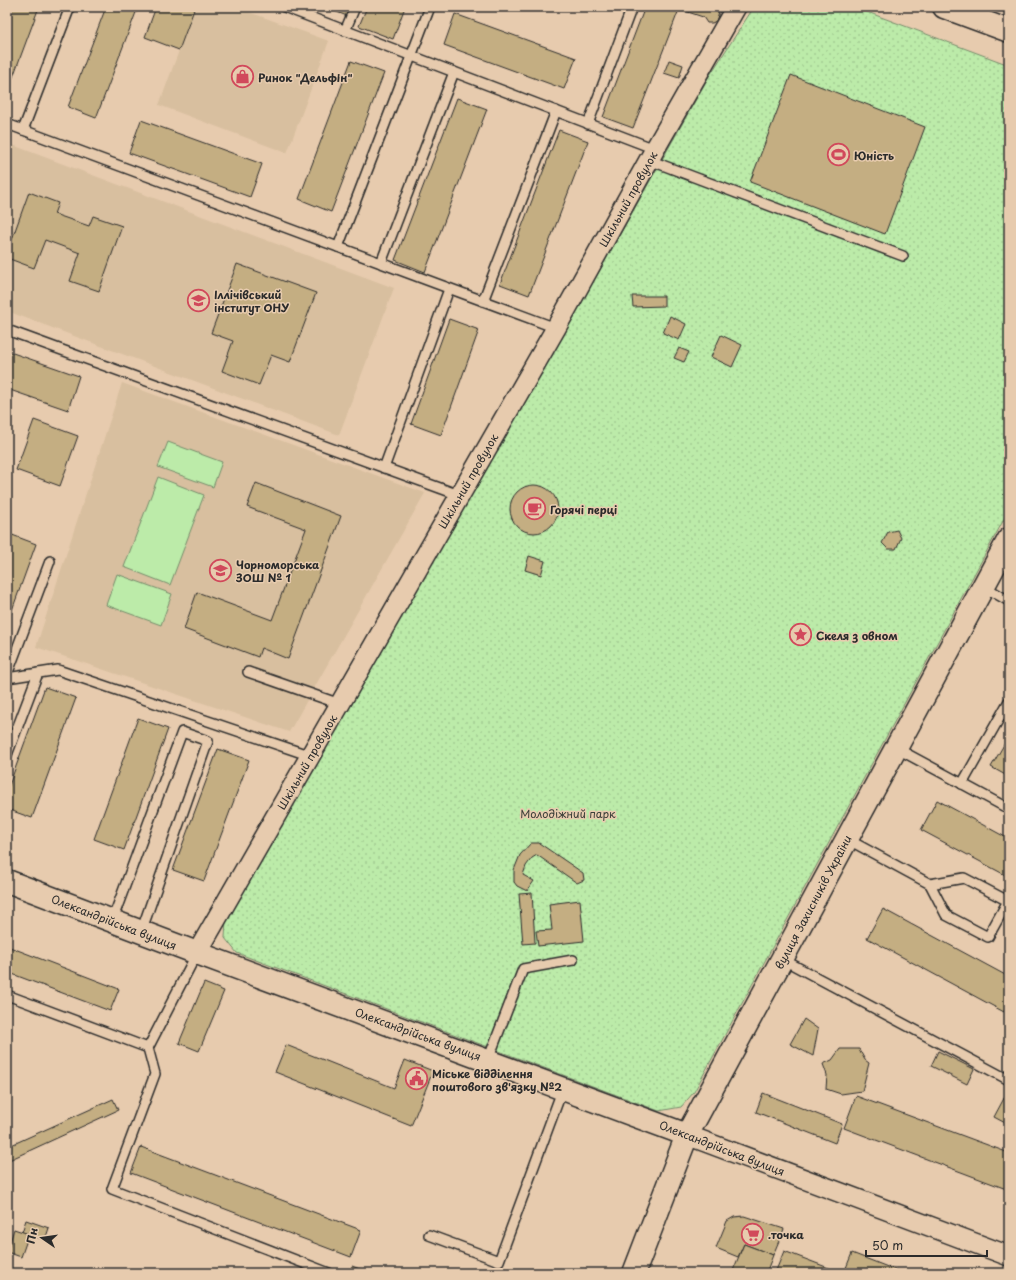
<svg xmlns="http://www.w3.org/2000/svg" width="1016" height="1280" font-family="'Playpen Sans',sans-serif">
<defs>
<pattern id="park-dots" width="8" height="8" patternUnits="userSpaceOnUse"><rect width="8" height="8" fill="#bceba9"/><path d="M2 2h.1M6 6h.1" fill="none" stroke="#a2ca92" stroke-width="1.8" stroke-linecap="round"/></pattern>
</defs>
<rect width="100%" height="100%" fill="#e7cbae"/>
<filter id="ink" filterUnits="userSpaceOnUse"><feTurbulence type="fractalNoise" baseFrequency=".025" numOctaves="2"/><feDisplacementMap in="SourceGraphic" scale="8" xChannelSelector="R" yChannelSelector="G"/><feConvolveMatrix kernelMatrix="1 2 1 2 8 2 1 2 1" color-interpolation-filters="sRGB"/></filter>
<g filter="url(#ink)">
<g fill="#d8bf9f">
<path d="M195,7H235L329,41L287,153L159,105Z"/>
<path d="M7,143L394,288L339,435L7,311Z"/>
<path d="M122,383L425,493L289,732L36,647Z"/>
</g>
<g fill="#bceba9" stroke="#748b6a">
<path d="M168,442L222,462L213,487L158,467Z"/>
<path d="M158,477L204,495L170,585L124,567Z"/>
<path d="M117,574L172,594L161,625L106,605Z"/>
</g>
<path fill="url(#park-dots)" stroke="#748b6a" d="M754,7H854L1009,65V510L694,1092L681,1107L659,1111L237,953L225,938L226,919L597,275L708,78Z"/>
<g fill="#c4ae82" stroke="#2b2b2b">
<path d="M9,7H39L7,93V11Z"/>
<path d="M106,7H138L96,118L68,107Z"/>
<path d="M156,7H195L179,50L145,37Z"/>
<path d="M324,7H351L347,16Z"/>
<path d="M367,7H405L393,39L359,26Z"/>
<path d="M645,7H680L633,128L603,117Z"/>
<path d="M687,7L705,8L717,7L719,12L716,21L712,23H707L703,17L685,11Z"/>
<path d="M455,14L576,58L564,89L444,45Z"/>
<path d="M669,60L683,65L679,78L664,73Z"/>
<path d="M351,61L384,73L331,212L299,199Z"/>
<path d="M791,75L925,127L885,234L750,182Z"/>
<path d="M457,98L487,109L425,272L395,260Z"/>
<path d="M141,120L262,164L250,197L129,153Z"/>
<path d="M559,130L588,141L529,295L500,284Z"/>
<path d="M29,192L58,203L54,214L89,226L93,216L122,226L99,291L70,281L80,253L45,240L34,268L7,258V253Z"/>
<path d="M237,264L316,293L290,362L271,355L259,385L222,371L233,341L211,333Z"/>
<path d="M632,296H664V306L633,307Z"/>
<path d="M670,316L686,324L679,340L663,333Z"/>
<path d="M449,319L479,330L441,435L411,424Z"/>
<path d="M721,335L742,345L732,367L711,357Z"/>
<path d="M679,348L689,352L684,362L674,358Z"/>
<path d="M7,351L79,376L68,410L7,389Z"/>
<path d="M34,420L78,436L60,486L16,470Z"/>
<path d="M256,483L341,516L288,659L261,648L258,657L184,629L197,592L272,620L306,529L247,507Z"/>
<circle cx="534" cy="509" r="24"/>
<path d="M897,530L901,538L896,549H888L882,543L888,532Z"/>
<path d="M7,533L36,544L7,624Z"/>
<path d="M529,556L545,561L541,575L525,570Z"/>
<path d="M45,687L76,698L32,818L7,809V791Z"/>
<path d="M138,718L168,729L124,850L94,839Z"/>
<path d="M1009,736V777L991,767Z"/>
<path d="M218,749L249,760L204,881L173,870Z"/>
<path d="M937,800L1009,839V877L921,830Z"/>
<path d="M531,843H539L583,873L584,880L577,883L537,855L532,858L526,866L523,875L534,881L527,891L517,886L514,882V870L520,855Z"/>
<path d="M532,893L535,943L523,944L519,894Z"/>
<path d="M580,900L584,941L538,946L536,931L552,930L549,904Z"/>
<path d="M883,909L1009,977V1003L1004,1012L867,938Z"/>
<path d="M7,946L119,989L110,1011L7,972Z"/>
<path d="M204,983L224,991L199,1051L179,1043Z"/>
<path d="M804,1019L818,1029L813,1056L790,1044Z"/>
<path d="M286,1045L394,1088L405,1060L433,1071L411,1126L275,1072Z"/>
<path d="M840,1049H859L865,1060L869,1063L862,1091L841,1094L826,1089L827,1075L823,1064L832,1060Z"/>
<path d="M938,1051L974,1069L967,1084L931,1066Z"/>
<path d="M1009,1089V1125L994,1117Z"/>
<path d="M763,1093L842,1124L835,1143L756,1112Z"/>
<path d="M856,1096L1009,1153V1190L844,1128Z"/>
<path d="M113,1099L118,1110L7,1161V1147Z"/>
<path d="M141,1147L361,1230L351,1257L131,1173Z"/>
<path d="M744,1216L784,1229L773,1255L744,1244L738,1257L716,1248L727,1221L734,1217Z"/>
<path d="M26,1220L49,1228L45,1240L22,1232Z"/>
<path d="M14,1229L29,1234L21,1257L7,1252Z"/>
<path d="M744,1244L773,1255L766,1273H732Z"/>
<path d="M784,1251L842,1273H775Z"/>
<path d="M852,1253L903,1273H844Z"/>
<path d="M352,1266L370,1273H350Z"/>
</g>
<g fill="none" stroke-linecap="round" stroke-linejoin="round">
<defs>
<g id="lane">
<path d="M284,7L655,149"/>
<path d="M345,31L355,7"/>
<path d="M7,124L556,328"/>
<path d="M588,124L632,7"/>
<path d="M23,130L70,7"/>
<path d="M649,160L903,256"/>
<path d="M338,247L430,7"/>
<path d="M381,263L454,72"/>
<path d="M483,301L556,111"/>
<path d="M7,330L459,495"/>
<path d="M384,468L449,289"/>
<path d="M983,586L1009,601"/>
<path d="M248,672L340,704"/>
<path d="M7,675L50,561"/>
<path d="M7,678L58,670L311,756"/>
<path d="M896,748L1009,809"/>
<path d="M7,755L38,673"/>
<path d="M962,784L1009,701"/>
<path d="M847,839L930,884L946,915L988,937L1008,901L964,878L930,884"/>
<path d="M112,921L182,732L208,741L141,932"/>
<path d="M197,953L148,1048L155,1074L112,1189L329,1273"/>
<path d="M782,959L1009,1080"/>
<path d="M7,995L148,1048"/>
<path d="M488,1060L523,969L573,960"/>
<path d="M429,1235L499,1261L563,1088"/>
</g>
<g id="street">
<path d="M197,953L556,328L655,149L736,7"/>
<path d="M687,1135L1009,1256"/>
</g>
<g id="secondary">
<path d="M944,7L1009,31"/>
<path d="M7,881L197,953L687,1135"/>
<path d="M634,1273L687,1135L1009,539"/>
</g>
</defs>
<use href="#lane" stroke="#2b2b2b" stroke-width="12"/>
<use href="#street" stroke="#2b2b2b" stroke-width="22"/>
<use href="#secondary" stroke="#2b2b2b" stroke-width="25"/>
<use href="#lane" stroke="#e7cbae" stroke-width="9"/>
<use href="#street" stroke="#e7cbae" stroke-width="19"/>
<use href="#secondary" stroke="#e7cbae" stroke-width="22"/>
</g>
</g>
<defs>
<symbol id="shop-ring" viewBox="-11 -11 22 22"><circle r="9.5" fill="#e7cbae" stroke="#d1495b" stroke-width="1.5"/><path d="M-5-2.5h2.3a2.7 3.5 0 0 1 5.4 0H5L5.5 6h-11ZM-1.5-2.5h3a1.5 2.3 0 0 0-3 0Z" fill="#d1495b"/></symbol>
<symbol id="stadium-ring" viewBox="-11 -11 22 22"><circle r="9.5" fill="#e7cbae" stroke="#d1495b" stroke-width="1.5"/><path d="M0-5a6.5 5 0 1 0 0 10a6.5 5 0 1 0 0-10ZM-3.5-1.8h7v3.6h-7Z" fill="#d1495b"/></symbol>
<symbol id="university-ring" viewBox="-11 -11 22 22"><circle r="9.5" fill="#e7cbae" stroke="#d1495b" stroke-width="1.5"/><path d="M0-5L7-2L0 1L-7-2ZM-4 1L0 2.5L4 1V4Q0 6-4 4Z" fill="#d1495b"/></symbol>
<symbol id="cafe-ring" viewBox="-11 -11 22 22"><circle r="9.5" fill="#e7cbae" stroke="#d1495b" stroke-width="1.5"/><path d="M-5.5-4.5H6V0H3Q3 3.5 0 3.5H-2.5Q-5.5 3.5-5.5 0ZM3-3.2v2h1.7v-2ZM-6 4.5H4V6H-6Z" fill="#d1495b"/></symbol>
<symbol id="school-ring" viewBox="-11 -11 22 22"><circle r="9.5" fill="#e7cbae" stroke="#d1495b" stroke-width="1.5"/><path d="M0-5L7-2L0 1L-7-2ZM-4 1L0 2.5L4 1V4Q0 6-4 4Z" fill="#d1495b"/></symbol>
<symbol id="sight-ring" viewBox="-11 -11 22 22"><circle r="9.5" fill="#e7cbae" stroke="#d1495b" stroke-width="1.5"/><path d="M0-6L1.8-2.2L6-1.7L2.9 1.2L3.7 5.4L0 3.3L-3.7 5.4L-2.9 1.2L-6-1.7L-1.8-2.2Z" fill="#d1495b"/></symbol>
<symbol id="civic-ring" viewBox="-11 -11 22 22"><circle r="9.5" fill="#e7cbae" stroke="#d1495b" stroke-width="1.5"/><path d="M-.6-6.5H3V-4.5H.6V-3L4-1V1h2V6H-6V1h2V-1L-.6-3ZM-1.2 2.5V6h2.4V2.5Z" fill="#d1495b"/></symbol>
<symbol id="supermarket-ring" viewBox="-11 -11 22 22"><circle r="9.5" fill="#e7cbae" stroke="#d1495b" stroke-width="1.5"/><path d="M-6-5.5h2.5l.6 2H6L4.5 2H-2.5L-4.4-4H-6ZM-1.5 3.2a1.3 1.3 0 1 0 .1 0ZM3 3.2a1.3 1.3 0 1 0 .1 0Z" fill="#d1495b"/></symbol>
</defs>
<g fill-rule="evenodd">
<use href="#shop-ring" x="230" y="64" width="25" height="25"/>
<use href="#stadium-ring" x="826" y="142" width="25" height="25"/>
<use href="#university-ring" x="186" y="288" width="25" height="25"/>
<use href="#cafe-ring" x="522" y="496" width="25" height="25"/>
<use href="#school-ring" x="208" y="558" width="25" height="25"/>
<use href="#sight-ring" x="788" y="622" width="25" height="25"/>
<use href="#civic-ring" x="404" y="1066" width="25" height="25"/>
<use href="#supermarket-ring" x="740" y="1222" width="25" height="25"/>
</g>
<g text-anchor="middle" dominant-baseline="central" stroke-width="3" stroke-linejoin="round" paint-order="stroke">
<g font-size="11" font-weight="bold" fill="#2b2b2b" stroke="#e7cbae" text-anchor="start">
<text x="258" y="77">Ринок "Дельфін"</text>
<text x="854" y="155">Юність</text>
<text x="214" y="294">Іллічівський<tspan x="214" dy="13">інститут ОНУ</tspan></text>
<text x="550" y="509">Горячі перці</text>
<text x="236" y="564">Чорноморська<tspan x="236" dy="13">ЗОШ № 1</tspan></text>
<text x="816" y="635">Скеля з овном</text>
<text x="432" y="1073">Міське відділення<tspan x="432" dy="13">поштового зв'язку №2</tspan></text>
<text x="768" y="1234">.точка</text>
</g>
<g font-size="11" fill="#2b2b2b" stroke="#e7cbae">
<text transform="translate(628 199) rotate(-61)">Шкільний провулок</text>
<text transform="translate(468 481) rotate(-60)">Шкільний провулок</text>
<text transform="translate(307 762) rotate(-60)">Шкільний провулок</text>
<text transform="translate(813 902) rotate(-62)">вулиця Захисників України</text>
<text transform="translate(114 922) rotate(21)">Олександрійська вулиця</text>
<text transform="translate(418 1034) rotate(20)">Олександрійська вулиця</text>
<text transform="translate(722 1148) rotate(21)">Олександрійська вулиця</text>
</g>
<g font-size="11" fill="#3a3e38" stroke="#e7cbae">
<text x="568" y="813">Молодіжний парк</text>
</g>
</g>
<rect width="1016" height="1280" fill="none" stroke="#e7cbae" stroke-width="24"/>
<rect x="12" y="12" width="992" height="1256" fill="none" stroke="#2b2b2b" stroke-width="1.5" filter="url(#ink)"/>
<g transform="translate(42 1238) rotate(283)" stroke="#e7cbae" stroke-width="3" paint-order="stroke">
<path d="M0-3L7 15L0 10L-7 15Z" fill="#2b2b2b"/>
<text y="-6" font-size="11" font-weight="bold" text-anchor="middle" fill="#2b2b2b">Пн</text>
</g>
<path d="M866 1250v6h121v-6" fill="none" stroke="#2b2b2b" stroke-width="2"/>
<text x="872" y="1250" font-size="12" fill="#2b2b2b" stroke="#e7cbae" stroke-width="3" paint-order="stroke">50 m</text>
</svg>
